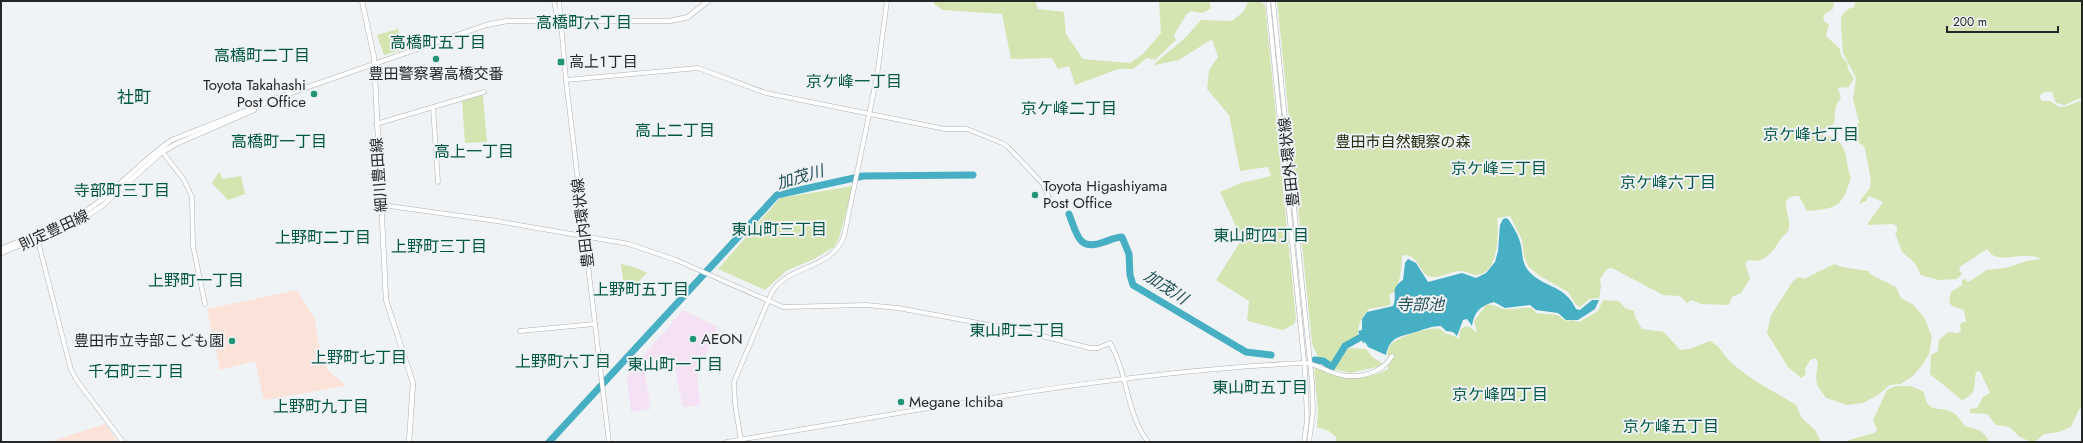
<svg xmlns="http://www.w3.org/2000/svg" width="2083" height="443" font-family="Jost,'Noto Sans JP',sans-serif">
<rect width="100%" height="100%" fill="#f0f3f5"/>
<g fill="#f4e2f4">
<path d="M683,310L718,327L697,376L700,405L685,407L682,404L675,368L651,366L641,358Z"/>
<path d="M637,363L644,368L651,409L631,412L627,377Z"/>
</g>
<g fill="#fbe3d9">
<path d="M297,290L315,320L318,341L328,370L346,386L264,400L255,361L220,370L207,309Z"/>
<path d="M105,424L118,442H48Z"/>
</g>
<g fill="#d4e5b2">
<path d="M934,1H1035L1038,9L1064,12L1066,34L1083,59L1130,63L1143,54L1161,33L1159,1H1209L1211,8L1202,13L1191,11L1186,15L1174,35L1176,40L1155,60L1147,58L1133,69H1118L1075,85L1069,66L1058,69L1052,58L1011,59L1002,14L943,10L934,4Z"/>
<path d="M1249,1H1260L1265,5L1296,319L1294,324L1283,330L1247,321L1249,301L1216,280L1242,239L1220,192L1241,183L1271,176L1268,167L1240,171L1229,115L1207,89L1209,70L1218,57L1212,39L1179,60L1155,65L1154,64L1185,38L1201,20L1232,21L1243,12Z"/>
<path d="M1277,1H1834L1833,9L1825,14L1823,18L1825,22L1829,24L1826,36L1840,49L1841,56L1847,62L1848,69L1854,79L1848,88L1843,87L1838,88L1841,99C1833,104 1836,117 1834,124L1822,130L1821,134C1825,137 1829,135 1833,138C1849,145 1845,164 1851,178C1841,208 1838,208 1807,211L1799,196C1775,195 1792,216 1789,227C1789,232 1785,234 1782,237C1774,249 1767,264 1749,260L1745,263L1750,279L1741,293L1732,297L1729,305L1701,304L1692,300L1687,303L1680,296L1663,295L1612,268L1607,269L1600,279L1601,287L1599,298L1590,299L1580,307L1576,305L1568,292L1540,276L1528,266L1524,256L1522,240L1510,216L1497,218C1499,233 1498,269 1481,274C1472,277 1467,270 1460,271C1452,271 1439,278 1433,277C1418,277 1419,251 1402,256C1402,269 1400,280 1395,292L1389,294L1391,304L1387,306L1369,309C1362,316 1357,326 1358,337L1344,345L1331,365L1318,358L1312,343Z"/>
<path d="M1856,1H2082V97L2065,105L2056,103L2052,92H2044L2039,96L2042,101H2050L2059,107L2067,106L2082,100V408L2079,409L2071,427L2059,432L2044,434L2036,441H2029L2020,437L2009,427L1996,425L1987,414L1970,413V409L1977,408L1983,397L1990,393L1980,371L1976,372C1973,385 1978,394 1962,400L1930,374L1931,355L1938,351L1939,340L1948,332L1957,333L1961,331L1960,326L1962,322H1966L1964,310L1952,306L1949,302L1951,292L1962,285V280L1965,279L1968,282L1987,270L2006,268L2027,261L2041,259C2024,249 1997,267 1987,249L1960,267L1959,270L1962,274L1957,279L1938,280L1921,275L1915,263L1902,252L1895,233L1897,232V226L1893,224L1869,225L1868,223L1883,202L1869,196L1866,201L1859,204C1862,196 1866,194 1870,188C1873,182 1866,156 1865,149L1863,145L1859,143L1855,128L1859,122L1853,99L1856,78L1843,53L1841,26V18L1844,13L1848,9L1854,7Z"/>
<path d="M398,29L404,49L384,55L377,35Z"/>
<path d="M483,95L487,142L465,143L462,101Z"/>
<path d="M219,172L223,179L241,176L245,194L228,200L212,183Z"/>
<path d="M853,186L839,238L834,247L814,259L786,271L765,290L718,269L780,198Z"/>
<path d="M621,264L634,267L647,273L632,288H624Z"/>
<path d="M1834,264L1842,267L1869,271L1870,274L1896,287L1901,298L1914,305L1925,319L1932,337L1929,354L1923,364L1913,376L1901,384L1890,385L1878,395L1863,403L1847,405L1826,398L1817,385L1816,376L1818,363L1816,358L1810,360L1805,369L1806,374L1801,378L1788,367L1767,333L1771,315L1793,281L1798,277L1804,279Z"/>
<path d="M1603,300L1619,301L1625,308L1634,311L1635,317L1642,329L1664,332L1680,350L1689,349L1710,341C1721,346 1724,357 1734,365C1753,381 1775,392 1796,405L1802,418L1815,430L1821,442H1336V437L1329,431L1317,427L1318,411L1314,367C1339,378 1362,383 1388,369C1389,362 1386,354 1389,347C1393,338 1430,326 1440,329C1442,330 1443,332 1445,333C1450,335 1454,335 1459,339L1460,330L1465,326L1470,327L1477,333L1474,321L1486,305C1498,304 1497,309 1505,309C1514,310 1523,307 1532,308L1536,313L1557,315L1567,321L1573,320L1579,322L1598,311Z"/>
<path d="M1351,348L1366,349L1372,357L1382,363L1381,366L1350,373L1333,369L1344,350Z"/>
<path d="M1895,386H1911L1924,392C1928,415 1937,405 1952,412C1958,415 1961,421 1965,426C1980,430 1981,429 1990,442H1849V440L1874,433L1877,430L1873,420L1887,390Z"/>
</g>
<path fill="#47afc4" d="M1506,218L1509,220C1513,227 1518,234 1520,242C1523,251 1521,260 1527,269C1541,288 1564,283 1576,309L1580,310L1592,300H1599L1595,309L1578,320H1566L1558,313L1536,310L1530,305L1505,308L1494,302C1480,306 1474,312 1472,326L1467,319L1463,320L1457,336L1453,332L1446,331L1441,326C1432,326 1425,329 1416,332C1400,337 1390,336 1386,355L1368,347L1365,342L1363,343L1358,331L1362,330V319L1367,312L1393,306C1398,294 1389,289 1403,280L1405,263L1408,259L1416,263L1428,282L1462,273L1476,278L1486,273L1495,262L1498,251L1500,225L1503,219Z"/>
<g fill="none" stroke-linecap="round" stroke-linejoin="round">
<g stroke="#47afc4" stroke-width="7">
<path d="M1069,214C1077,234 1078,252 1104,242C1110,240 1116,237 1122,237L1129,254L1130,275L1133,285L1246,352L1271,355"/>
<path d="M1315,360L1323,361L1332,367L1345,346L1361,337"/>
<path d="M549,442L777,195L863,176L973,175"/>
</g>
<defs>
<g id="tertiary">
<path d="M554,1L558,22"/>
<path d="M559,1L566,80L609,442"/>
<path d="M1268,1L1305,371L1307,420L1304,442"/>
<path d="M1273,1L1312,382L1313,412L1309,442"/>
<path d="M566,80L698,68L766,93L945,129H967L1002,143L1008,147L1043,184L1049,198"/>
<path d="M433,107L438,182"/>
<path d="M376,124L484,92"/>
<path d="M161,150L184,180L192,197L193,246L205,304"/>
<path d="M382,205L497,221L629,244L676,260L783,307L866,305L898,308L1022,331L1090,348H1098L1110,343C1128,374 1126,413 1148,442"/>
<path d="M37,237L71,370L78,382L123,442"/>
<path d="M520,331L595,324"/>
<path d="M741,441L735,404L734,382L772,292C789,264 832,270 844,236L877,76L887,1"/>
<path d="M726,442C918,411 1109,372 1304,363C1316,363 1325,371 1337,374C1356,380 1382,374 1392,356"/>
</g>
<g id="secondary">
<path d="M362,1L374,57L386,300L413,383L409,442"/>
<path d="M1,249C34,235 71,223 100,201C125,181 145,158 172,140L288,94L486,25L507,21H670L688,17L708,1"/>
<path d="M1,253L76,223L102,206L162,152L176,144L254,110"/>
</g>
</defs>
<use href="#tertiary" stroke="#adb0b2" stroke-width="5"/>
<use href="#secondary" stroke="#adb0b2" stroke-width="5.5"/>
<use href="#tertiary" stroke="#fff" stroke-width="4"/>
<use href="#secondary" stroke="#fff" stroke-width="4.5"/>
</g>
<g fill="#219477" stroke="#f0f3f5" stroke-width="1.5">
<circle cx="436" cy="59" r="4"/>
<rect x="557" y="58" width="8" height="8" rx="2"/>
<circle cx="314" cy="94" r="4"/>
<circle cx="1035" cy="195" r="4"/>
<circle cx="693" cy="339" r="4"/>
<circle cx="232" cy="341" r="4"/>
<circle cx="901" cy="402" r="4"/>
</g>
<g text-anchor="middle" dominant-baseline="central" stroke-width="4" stroke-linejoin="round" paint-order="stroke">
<g font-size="15" fill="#252627" stroke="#f0f3f5" text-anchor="start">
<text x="569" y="62">高上１丁目</text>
<text x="436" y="74" text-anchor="middle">豊田警察署高橋交番</text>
<text x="306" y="85" text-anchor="end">Toyota Takahashi<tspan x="306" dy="17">Post Office</tspan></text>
<text x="1043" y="186">Toyota Higashiyama<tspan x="1043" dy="17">Post Office</tspan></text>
<text x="701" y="339">AEON</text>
<text x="224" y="341" text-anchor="end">豊田市立寺部こども園</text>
<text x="909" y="402">Megane Ichiba</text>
</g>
<g font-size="15" fill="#262f10" stroke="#f0f3f5">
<text x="1403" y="142">豊田市自然観察の森</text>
</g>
<g font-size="15" fill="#252627" stroke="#f0f3f5">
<text transform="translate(1289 162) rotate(-96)">豊田外環状線</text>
<text transform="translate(379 175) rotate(-94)">細川豊田線</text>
<text transform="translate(583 223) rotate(-97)">豊田内環状線</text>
<text transform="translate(54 230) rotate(-25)">則定豊田線</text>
</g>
<g font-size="16" fill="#005743" stroke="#f0f3f5">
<text x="584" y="22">高橋町六丁目</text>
<text x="438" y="42">高橋町五丁目</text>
<text x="262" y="55">高橋町二丁目</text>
<text x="854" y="81">京ケ峰一丁目</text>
<text x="1069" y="108">京ケ峰二丁目</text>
<text x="675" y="130">高上二丁目</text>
<text x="1811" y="134">京ケ峰七丁目</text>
<text x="279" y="141">高橋町一丁目</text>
<text x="474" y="151">高上一丁目</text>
<text x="1499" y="168">京ケ峰三丁目</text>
<text x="1668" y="182">京ケ峰六丁目</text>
<text x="122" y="190">寺部町三丁目</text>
<text x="779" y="229">東山町三丁目</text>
<text x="1261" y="235">東山町四丁目</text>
<text x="323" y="237">上野町二丁目</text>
<text x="439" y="246">上野町三丁目</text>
<text x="196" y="280">上野町一丁目</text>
<text x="641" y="289">上野町五丁目</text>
<text x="1017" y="330">東山町二丁目</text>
<text x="359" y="357">上野町七丁目</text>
<text x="563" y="361">上野町六丁目</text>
<text x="675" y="364">東山町一丁目</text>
<text x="136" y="371">千石町三丁目</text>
<text x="1260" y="387">東山町五丁目</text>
<text x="1500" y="394">京ケ峰四丁目</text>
<text x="321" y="406">上野町九丁目</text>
<text x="1671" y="426">京ケ峰五丁目</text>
</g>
<g font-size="16" font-style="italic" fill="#235059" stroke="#f0f3f5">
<text transform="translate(800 177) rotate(-16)">加茂川</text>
<text transform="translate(1166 287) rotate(33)">加茂川</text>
<text x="1420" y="304">寺部池</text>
</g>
<g font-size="17" fill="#005743" stroke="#f0f3f5">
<text x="134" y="97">社町</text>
</g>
</g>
<rect width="2083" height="443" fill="none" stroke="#252627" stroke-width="4"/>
<path d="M1947 26v6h111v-6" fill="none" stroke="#252627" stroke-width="2"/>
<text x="1953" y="26" font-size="12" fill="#252627" stroke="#f0f3f5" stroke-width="3" paint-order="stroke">200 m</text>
</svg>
